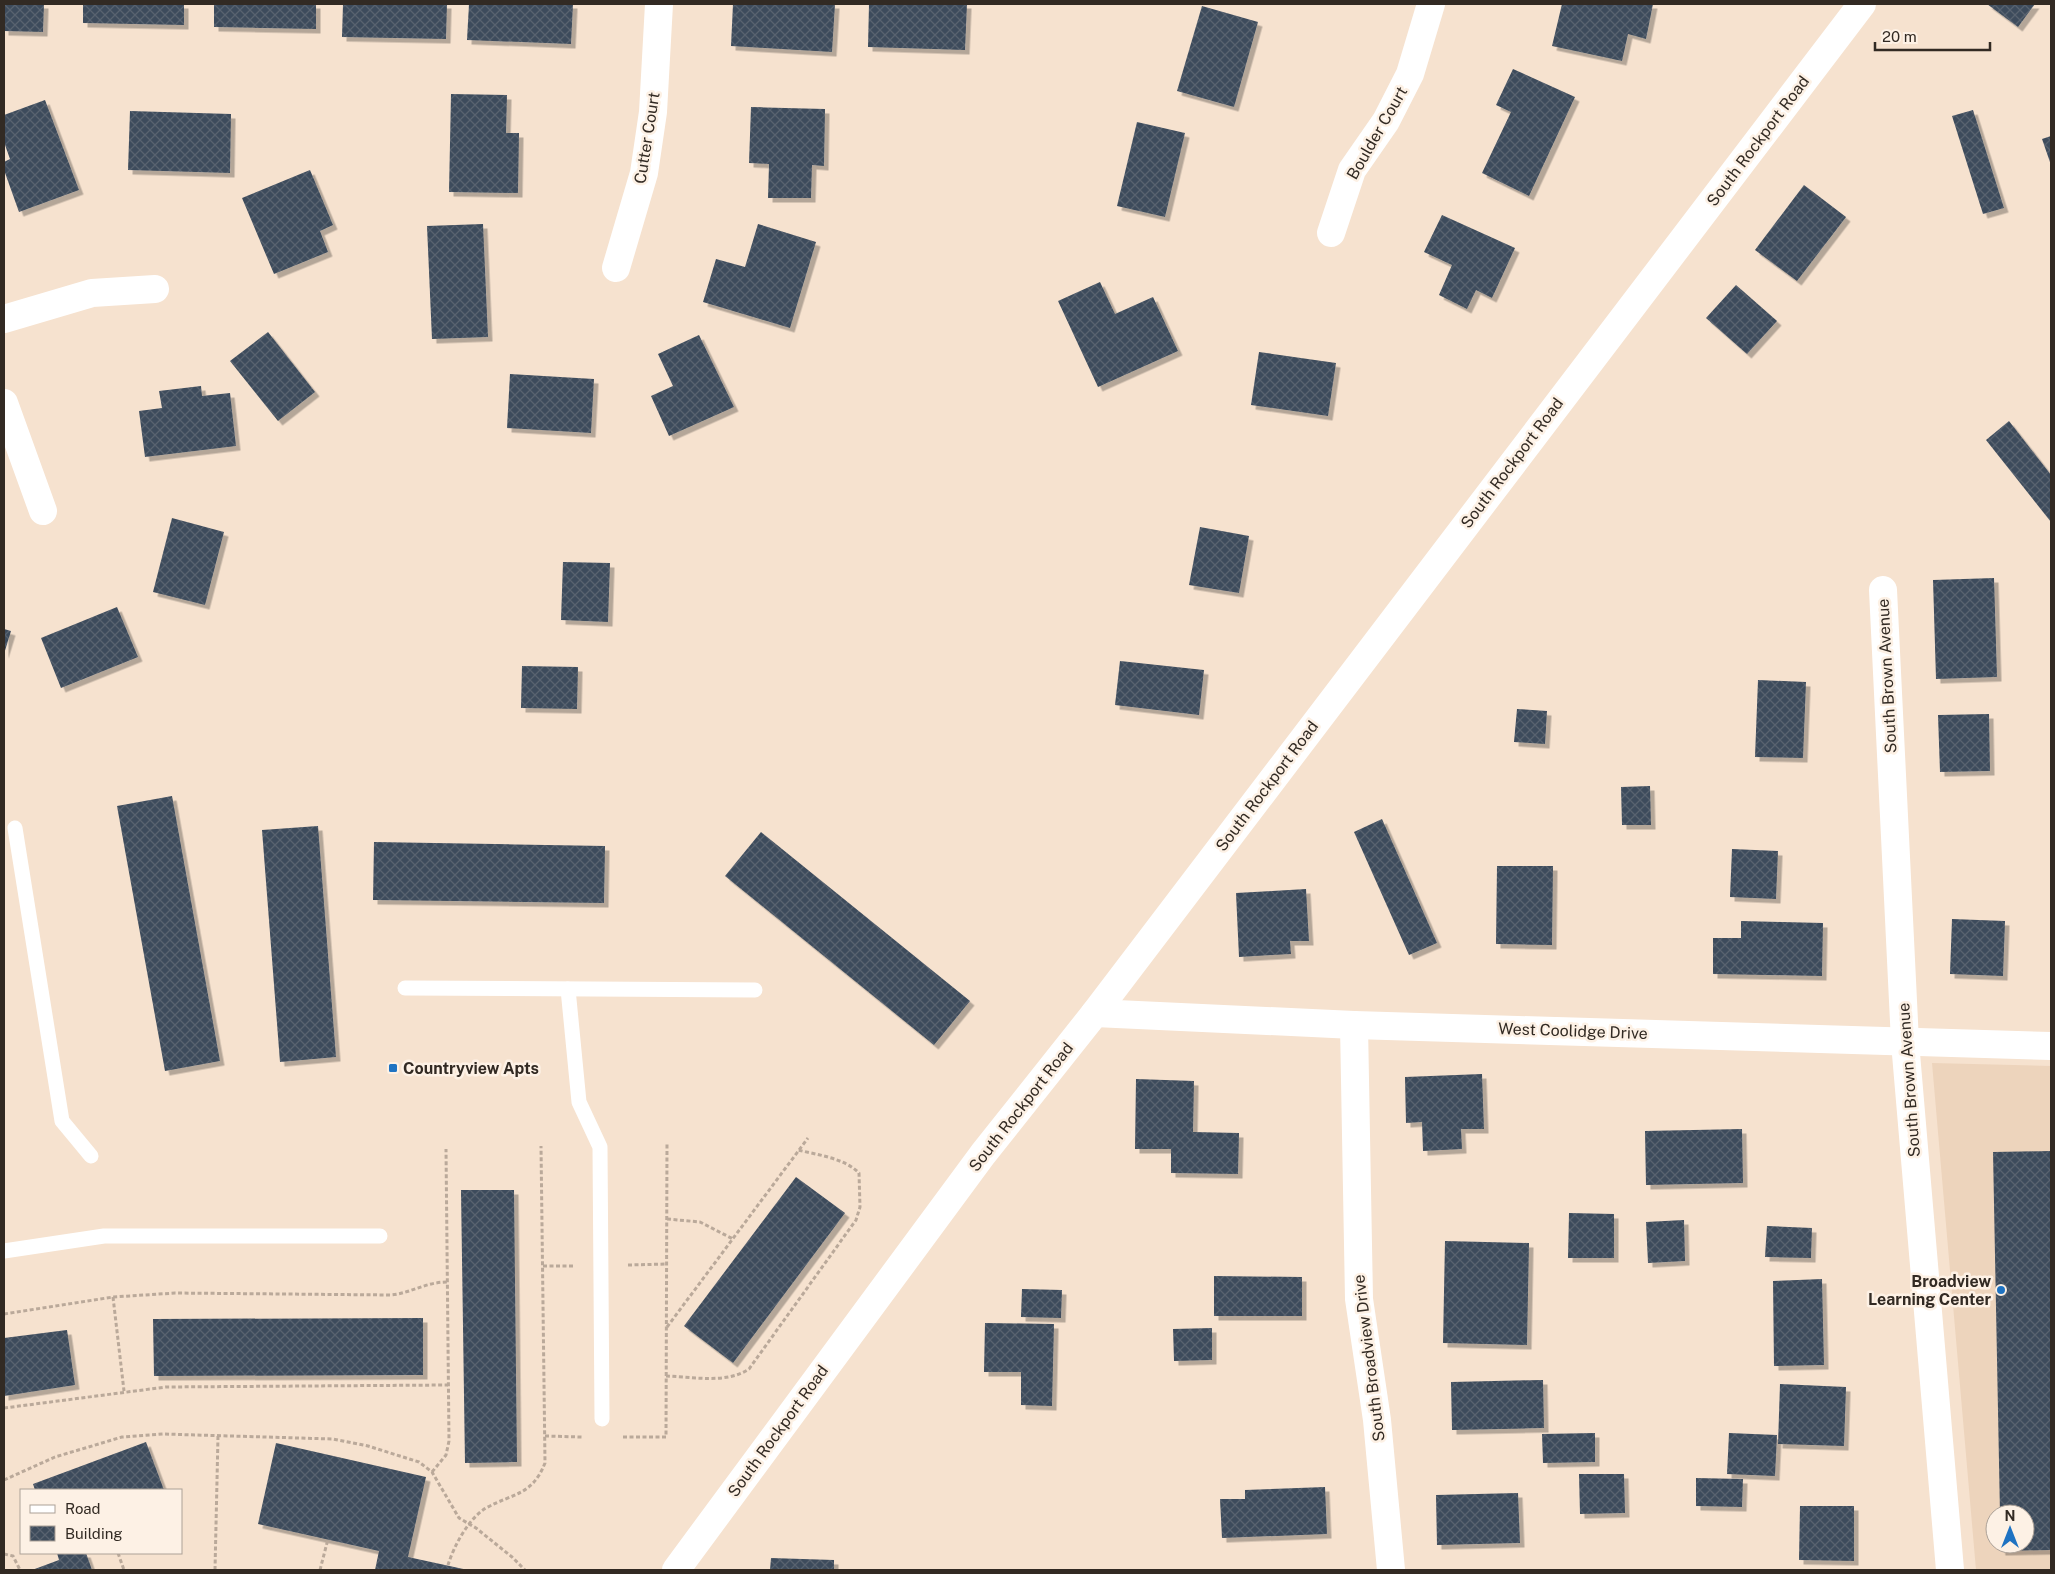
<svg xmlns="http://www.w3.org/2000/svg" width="2055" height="1574" font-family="'Public Sans',sans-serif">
<defs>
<pattern id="building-cross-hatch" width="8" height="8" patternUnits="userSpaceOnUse" patternTransform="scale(1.25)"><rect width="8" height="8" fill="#3d4b5b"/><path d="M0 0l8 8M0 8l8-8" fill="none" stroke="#58626f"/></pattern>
<filter id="shadow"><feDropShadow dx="4.5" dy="4.5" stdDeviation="0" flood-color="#0004"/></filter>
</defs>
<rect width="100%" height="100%" fill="#f6e2cf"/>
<path fill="#edd4bc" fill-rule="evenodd" d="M1932,1063L2051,1066V1570H1976ZM1995,1514H2025V1544H1995Z"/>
<g fill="url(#building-cross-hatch)" filter="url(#shadow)">
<path d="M4,4H44L43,32L4,31Z"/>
<path d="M83,4H184V25L83,23Z"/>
<path d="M214,4H316V29L214,27Z"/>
<path d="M343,4H447L446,39L342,37Z"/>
<path d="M469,4H573L571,44L467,40Z"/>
<path d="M733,4H835L832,52L731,46Z"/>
<path d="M869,4H967L965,50L868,47Z"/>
<path d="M1562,4H1653L1646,39L1628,34L1622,61L1552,46Z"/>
<path d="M1987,4H2035L2018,27Z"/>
<path d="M1202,6L1258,22L1234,107L1177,91Z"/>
<path d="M1513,69L1575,97L1529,196L1482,173L1511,112L1496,105Z"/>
<path d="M451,94L507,95L506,133H519L518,193L449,192Z"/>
<path d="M45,100L79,190L19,212L4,170V162L10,159L4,142V115Z"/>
<path d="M751,107L825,109L824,166L812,165L811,198H768L769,164L749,163Z"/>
<path d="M1973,110L2004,208L1983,214L1952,116Z"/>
<path d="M130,111L231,114L230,173L128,170Z"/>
<path d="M1137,122L1185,133L1165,217L1117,206Z"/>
<path d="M2051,136V165L2042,139Z"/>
<path d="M310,170L333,225L320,231L328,252L274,274L242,198Z"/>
<path d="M1804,185L1846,217L1797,281L1755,250Z"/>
<path d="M1442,215L1515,248L1492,298L1476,290L1467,309L1439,295L1452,265L1424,252Z"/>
<path d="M483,224L488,337L432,339L427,226Z"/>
<path d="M758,224L816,242L790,328L703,302L716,259L745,267Z"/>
<path d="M1100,282L1115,314L1153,297L1178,351L1098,387L1058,301Z"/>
<path d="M1736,285L1777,321L1747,354L1706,318Z"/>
<path d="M268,332L315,392L278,421L230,361Z"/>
<path d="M699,335L734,407L669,436L651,396L673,386L658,354Z"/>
<path d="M1259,352L1336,363L1328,416L1251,405Z"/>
<path d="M510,374L594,379L591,433L507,428Z"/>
<path d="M201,386L202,396L230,393L236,446L145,457L139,411L162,408L159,391Z"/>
<path d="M2009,421L2051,475V522L1986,440Z"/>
<path d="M172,518L224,532L205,605L153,592Z"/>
<path d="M1200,527L1249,536L1239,593L1189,585Z"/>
<path d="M563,562L610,563L608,622L561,620Z"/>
<path d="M1994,578L1997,677L1936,679L1933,580Z"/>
<path d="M117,607L138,657L61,688L41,638Z"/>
<path d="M4,629L11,631L4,654Z"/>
<path d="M1120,661L1204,670L1199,715L1115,705Z"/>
<path d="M522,666L578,667L577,709L521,708Z"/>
<path d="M1758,680L1806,682L1803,758L1755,757Z"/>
<path d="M1517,709L1547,711L1545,744L1514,742Z"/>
<path d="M1989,714L1990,771L1940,772L1938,715Z"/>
<path d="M1650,786L1651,825H1622L1621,787Z"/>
<path d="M172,796L220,1061L165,1071L117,806Z"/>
<path d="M1382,819L1437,943L1409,955L1354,832Z"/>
<path d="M318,826L336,1057L280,1062L262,830Z"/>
<path d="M761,832L970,1001L934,1045L725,876Z"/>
<path d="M374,842L605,846L604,903L373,900Z"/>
<path d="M1732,849L1778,851L1776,899L1730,897Z"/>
<path d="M1497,866H1553L1552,945L1496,944Z"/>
<path d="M1306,889L1309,941H1290L1291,954L1239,957L1236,893Z"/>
<path d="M1952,919L2005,921L2003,976L1950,974Z"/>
<path d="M1741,921L1823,923L1822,976L1713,974V938H1741Z"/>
<path d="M1482,1074L1484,1129H1461L1462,1149L1423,1151L1422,1122L1406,1123L1405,1077Z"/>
<path d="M1136,1079L1194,1081L1193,1132L1239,1133L1238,1174L1171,1173V1149H1135Z"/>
<path d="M1742,1129L1743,1183L1646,1185L1645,1131Z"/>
<path d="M2051,1151V1550L2001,1551L2000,1544H2025V1514H2000L1993,1152Z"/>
<path d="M796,1177L845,1213L733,1363L684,1326Z"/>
<path d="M461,1190H514L517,1462L465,1463Z"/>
<path d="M1569,1213L1614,1214V1258H1568Z"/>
<path d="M1684,1220L1685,1261L1648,1263L1646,1222Z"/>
<path d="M1767,1226L1812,1228L1811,1258L1765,1257Z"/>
<path d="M1445,1241L1529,1243L1527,1345L1443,1343Z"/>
<path d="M1214,1276L1302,1277V1316H1214Z"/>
<path d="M1822,1279L1824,1365L1774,1366L1773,1281Z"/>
<path d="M1022,1289L1062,1290L1061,1318L1021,1317Z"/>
<path d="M423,1318V1375L154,1376L153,1319Z"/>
<path d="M985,1323L1054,1324L1052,1406L1021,1405V1372H984Z"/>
<path d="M1212,1328V1360L1174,1361L1173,1329Z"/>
<path d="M67,1330L75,1385L4,1396V1338Z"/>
<path d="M1543,1380L1544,1428L1452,1430L1451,1382Z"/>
<path d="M1780,1384L1846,1387L1844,1446L1778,1444Z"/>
<path d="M1595,1433V1462L1543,1463L1542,1434Z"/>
<path d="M1729,1433L1777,1435L1775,1476L1727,1474Z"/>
<path d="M146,1442L164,1490H35L33,1484Z"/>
<path d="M276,1443L426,1477L408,1557L468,1570H375L379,1551L258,1524Z"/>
<path d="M1579,1474H1624L1625,1513L1580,1514Z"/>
<path d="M1696,1478L1743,1479L1742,1507L1696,1506Z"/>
<path d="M1325,1487L1327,1534L1222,1538L1220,1499H1245V1490Z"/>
<path d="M1518,1493L1520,1543L1437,1545L1436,1495Z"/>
<path d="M1800,1506H1854V1561L1799,1560Z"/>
<path d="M57,1553H86L92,1570H32L59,1560Z"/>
<path d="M771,1558L834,1560V1570H770Z"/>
</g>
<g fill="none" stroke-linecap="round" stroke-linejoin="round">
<g stroke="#baa99a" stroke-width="3" stroke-dasharray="4 2.5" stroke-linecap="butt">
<path d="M667,1219L700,1222L733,1239"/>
<path d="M628,1265L666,1264"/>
<path d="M543,1266H575"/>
<path d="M113,1297L124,1391"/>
<path d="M4,1314L113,1297L175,1293L391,1295C411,1293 426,1282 447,1282"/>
<path d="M667,1327L808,1138"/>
<path d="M666,1376C694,1377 726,1384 749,1369L856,1220L860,1207L859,1173C844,1158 818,1155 798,1150"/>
<path d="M4,1408L166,1387L448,1385"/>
<path d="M545,1436L582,1437"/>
<path d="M623,1437H666L667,1142"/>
<path d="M432,1472L446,1455L449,1441L446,1149"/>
<path d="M4,1480L55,1457L122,1437L163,1434L333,1439L368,1446L419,1462L432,1472L459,1518L476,1528L512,1557L525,1570"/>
<path d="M118,1553L124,1570"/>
<path d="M4,1554L13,1556L20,1570"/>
<path d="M448,1565C454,1546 468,1519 486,1508C513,1493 532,1496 545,1463L541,1146"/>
<path d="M215,1570L218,1436"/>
<path d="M320,1570L328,1539"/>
</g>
<g stroke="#fff" stroke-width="15">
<path d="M15,828L62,1121L91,1156"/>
<path d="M405,988L755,990"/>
<path d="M568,989L579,1102L600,1147L602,1419"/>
<path d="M4,1251L104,1236H380"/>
</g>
<g stroke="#fff" stroke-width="28">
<path d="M1331,233L1352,170L1386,121L1410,74L1431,4"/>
<path d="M616,268L644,173L653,112L659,4"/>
<path d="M4,319L92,293L155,289"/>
<path d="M4,403L43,511"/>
<path d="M1883,590L1905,1042L1950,1570"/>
<path d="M1095,1013L1354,1025L2051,1046"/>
<path d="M1354,1025L1359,1299L1377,1420L1391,1570"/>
</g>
<path stroke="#fff" stroke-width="28" d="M676,1570L983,1154L1095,1013L1862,4"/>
</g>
<g fill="#1f73c2" stroke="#fdf1e5" stroke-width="2">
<rect x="388" y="1063" width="10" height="10" rx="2.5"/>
<circle cx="2001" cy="1290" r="5"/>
</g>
<g text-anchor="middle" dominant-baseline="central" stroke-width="5" stroke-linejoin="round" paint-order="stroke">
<g font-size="16" fill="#322a23" stroke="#fdf1e5">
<text transform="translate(1377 133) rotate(-60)">Boulder Court</text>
<text transform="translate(647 138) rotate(-81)">Cutter Court</text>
<text transform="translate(1758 141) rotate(-53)">South Rockport Road</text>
<text transform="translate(1512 463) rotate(-53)">South Rockport Road</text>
<text transform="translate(1887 676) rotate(-93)">South Brown Avenue</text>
<text transform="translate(1267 786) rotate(-53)">South Rockport Road</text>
<text transform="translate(1573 1031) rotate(2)">West Coolidge Drive</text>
<text transform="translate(1909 1080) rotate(-94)">South Brown Avenue</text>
<text transform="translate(1021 1107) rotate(-52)">South Rockport Road</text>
<text transform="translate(1369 1358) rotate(-97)">South Broadview Drive</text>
<text transform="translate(778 1431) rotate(-54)">South Rockport Road</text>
</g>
<g font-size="16" font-weight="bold" fill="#322a23" stroke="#fdf1e5" text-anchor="start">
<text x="403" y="1068">Countryview Apts</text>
<text x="1991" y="1281" text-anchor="end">Broadview<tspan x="1991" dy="18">Learning Center</tspan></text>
</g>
</g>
<rect width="2055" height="1574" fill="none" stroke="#322a23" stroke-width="10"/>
<rect x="20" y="1489" width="162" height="65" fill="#fdf1e5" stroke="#aca197"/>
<rect x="30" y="1505" width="25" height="8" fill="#ffffff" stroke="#aca197"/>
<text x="65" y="1514" font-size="15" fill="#322a23">Road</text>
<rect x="30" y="1526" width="25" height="15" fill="url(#building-cross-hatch)" stroke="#aca197"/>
<text x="65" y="1539" font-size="15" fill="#322a23">Building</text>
<g transform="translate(2010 1529)"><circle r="24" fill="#fdf1e5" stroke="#aca197"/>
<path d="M0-4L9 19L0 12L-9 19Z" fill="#1f73c2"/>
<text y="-8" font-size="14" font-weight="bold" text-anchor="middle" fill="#322a23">N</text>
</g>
<path d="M1875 42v8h115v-8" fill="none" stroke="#322a23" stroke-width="2.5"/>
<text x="1882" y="42" font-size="15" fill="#322a23" stroke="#fdf1e5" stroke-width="4" paint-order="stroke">20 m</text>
</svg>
